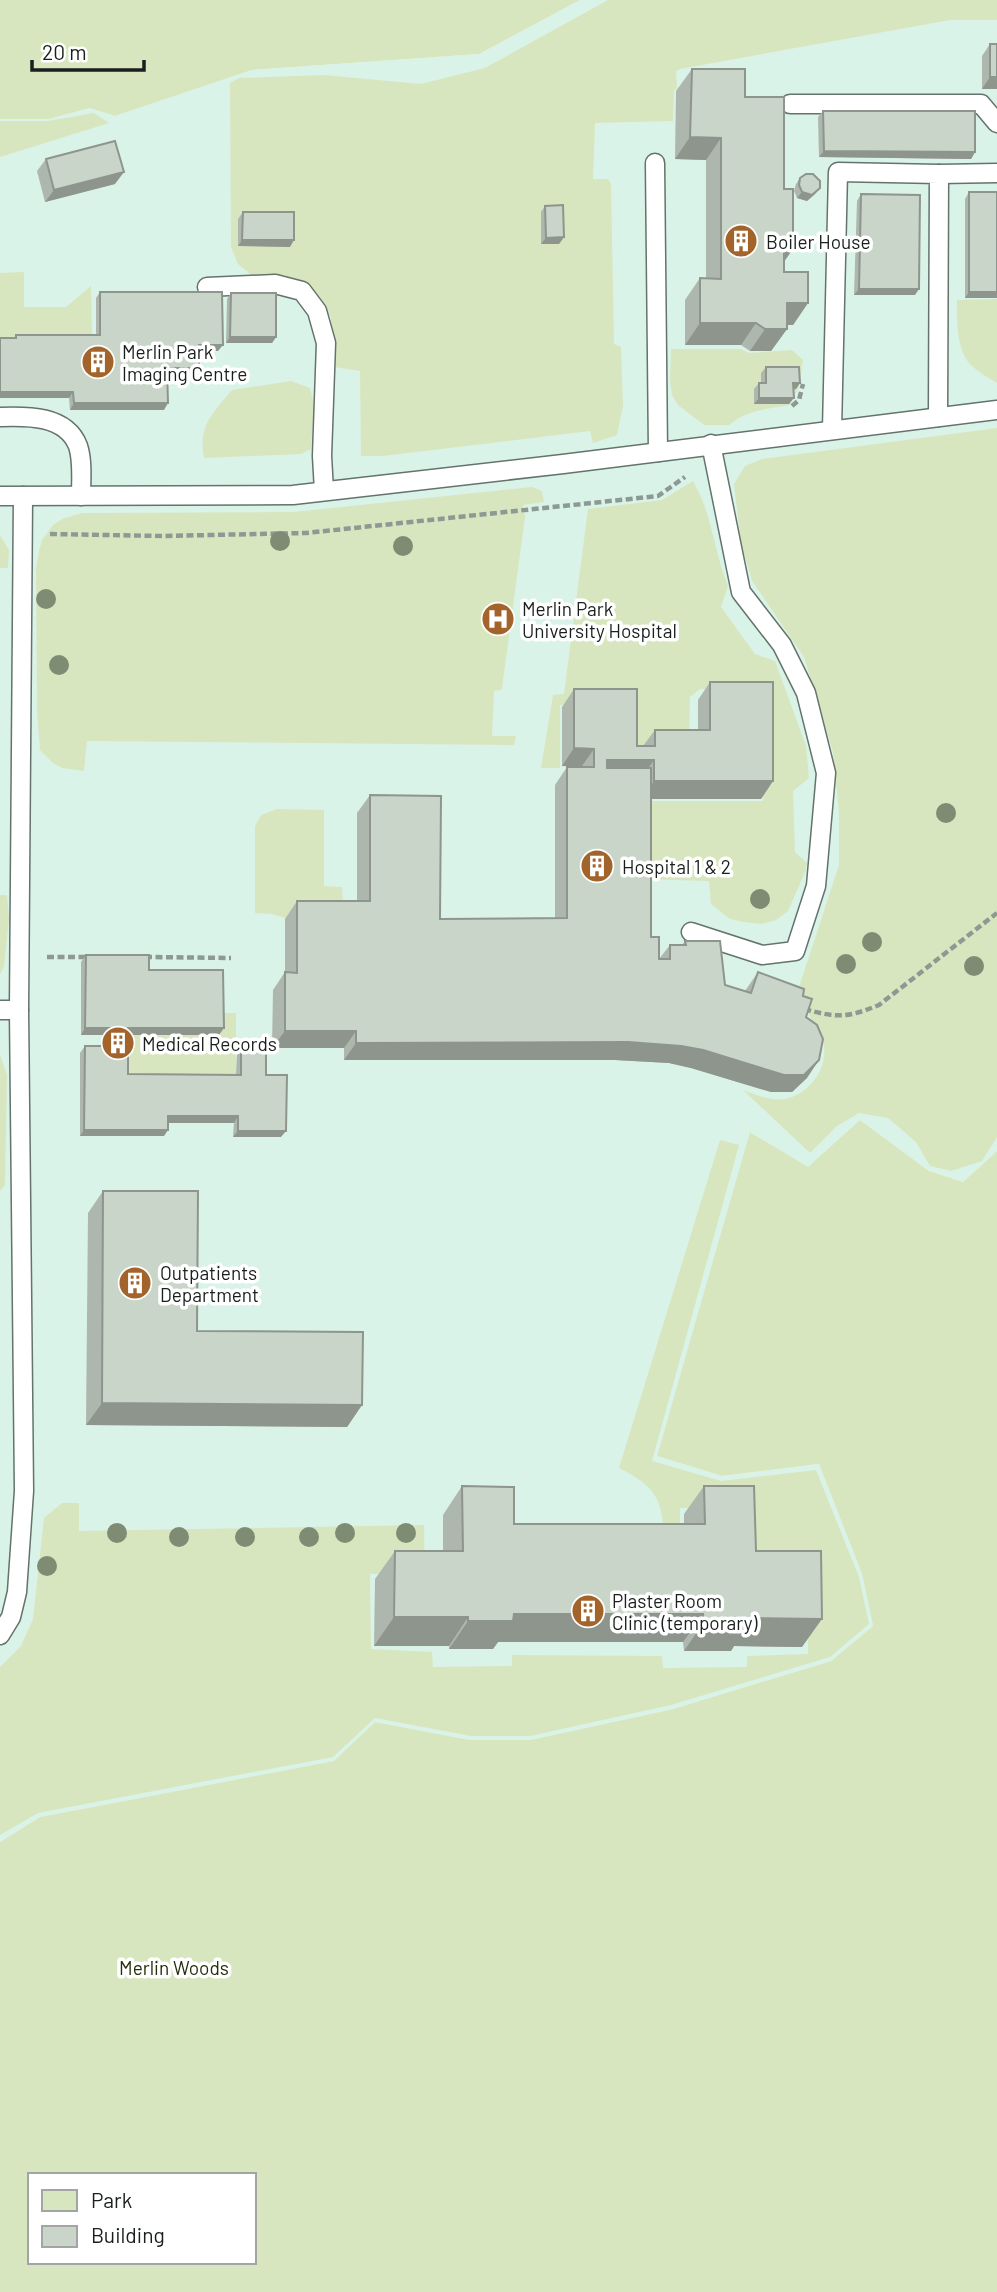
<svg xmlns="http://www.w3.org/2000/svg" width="997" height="2292" font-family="Barlow,sans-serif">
<rect width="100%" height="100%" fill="#ecfdf5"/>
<path fill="#daf3e8" d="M580,0H997V1151L963,1182L929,1171L860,1120L808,1168L751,1132L657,1456L722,1476L819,1464L862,1574L873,1626L831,1661L673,1709L530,1740H470L375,1722L335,1761L40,1817L0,1842V119H49L90,108L115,116L252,70L479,54Z"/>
<g fill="#d8e6bf" fill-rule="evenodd">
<path d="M0,0H580L479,54L252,70L115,116L90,108L49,119H0Z"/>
<path d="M608,0H997V20H950L680,69L676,71L677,89L674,90L673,121L595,123L593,179H608L611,184L614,344L621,347L623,406L617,435L593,443L590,431L383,456H361L360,371L334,367L331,317L320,298L309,289L285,275L254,277L238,264L231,247L230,83L239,78L324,75L421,84L485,68Z"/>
<path d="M94,113L109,123L0,157V121H48Z"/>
<path d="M24,272V307H66L91,286L92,337L0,338V273Z"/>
<path d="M997,299V383C989,378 980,373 973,367C956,352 957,321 957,300Z"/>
<path d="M671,349H741L749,353L792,350L803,360L799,386L790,405C768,409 746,410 729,425H704L678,405L672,395L670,381Z"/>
<path d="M291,381L310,388L314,404L311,449L301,454L204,458C198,425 213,413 232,390Z"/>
<path d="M997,428V1137L982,1161L951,1171L930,1166L916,1142L888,1118L859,1113L837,1126L810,1153L743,1090C756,1095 771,1101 785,1099C810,1094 830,1066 823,1041C821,1034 817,1028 813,1022C808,1012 806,1008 796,1002L799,987L839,865V813L833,752L804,657L752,581L741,543L734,484L745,466L762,459Z"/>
<path d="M693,481C712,513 714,552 728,586L721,607L755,654L775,661L806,746L809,778L793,791L795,852L807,863L806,870L788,911L776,920L762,924L744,922L730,919L711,904L709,881L640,879V801H763L764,704L762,688L700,689L690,697L689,745L642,746L627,759L626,705H560V768H541L553,695L564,694L588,509L662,500Z"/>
<path d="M532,487L542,491L544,502L523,505L525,517L502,688L501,690L494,691L492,736H516L514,745L87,741L84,771L62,768L53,763L40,750L37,710L36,569L39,551L42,540L53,525L62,519L82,513L294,512Z"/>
<path d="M0,535L9,550L8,568H0Z"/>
<path d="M277,809L324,810V886L342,887L343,902L356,917L285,918L272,914L255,913V826L261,815Z"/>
<path d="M0,895H7L9,919L4,967L0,974Z"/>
<path d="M220,1013H236V1080H124V1035H219Z"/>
<path d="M0,1055L7,1075L5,1185L0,1191Z"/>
<path d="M860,1120L929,1171L963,1182L997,1151V2292H0V1842L40,1817L334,1761L375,1722L470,1740H530L673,1709L831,1661L873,1626L862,1574L819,1464L722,1476L657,1456L750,1132L808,1167ZM30,2175H254V2262H30Z"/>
<path d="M720,1140L739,1145L652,1461L721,1481L816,1470L859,1577L869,1624L830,1657L671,1705L530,1736H471L375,1718L333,1757L38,1813L0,1835V1667L21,1646L33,1619L44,1518L62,1503H79V1531L424,1525L425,1574H370L371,1649L432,1652L433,1667L512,1666V1655L662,1656L663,1668L747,1667V1656L808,1654V1576L741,1575L738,1508H680V1548L665,1549C662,1504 662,1489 619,1468Z"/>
</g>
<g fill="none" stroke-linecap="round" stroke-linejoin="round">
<defs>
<g id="lane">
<path d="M790,104H981L997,123"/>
<path d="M655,163L658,452"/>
<path d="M939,174L997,173"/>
<path d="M207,287L275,284L302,291L317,311L326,343L322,456L324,491"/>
<path d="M0,417C27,416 66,415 78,446C83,461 81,480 81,496"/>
<path d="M832,430L838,172L939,174L938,417"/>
<path d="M0,496L293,495L563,464L997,410"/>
<path d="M691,932L762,955L795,951L816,886L826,773L806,693L782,645L741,592L711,444"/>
<path d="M0,1010H19"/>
<path d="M0,1635L11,1617L17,1592L24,1491L19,1010L23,496"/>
</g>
</defs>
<use href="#lane" stroke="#64736c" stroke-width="21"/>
<g stroke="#8d9993" stroke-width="4.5" stroke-dasharray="7 3.5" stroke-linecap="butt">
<path d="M792,406L799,400L803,384"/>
<path d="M50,534L162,536L306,533L658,496L685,477"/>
<path d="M47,957H90"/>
<path d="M145,957L231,958"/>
<path d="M804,1009C837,1018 847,1018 879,1005L997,913"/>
</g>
<use href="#lane" stroke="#fff" stroke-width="18"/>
</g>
<g fill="#7f8c74">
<circle cx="280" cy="541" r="10"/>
<circle cx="403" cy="546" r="10"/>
<circle cx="46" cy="599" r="10"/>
<circle cx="59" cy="665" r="10"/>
<circle cx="946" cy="813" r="10"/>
<circle cx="760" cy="899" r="10"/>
<circle cx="872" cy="942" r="10"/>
<circle cx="846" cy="964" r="10"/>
<circle cx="974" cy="966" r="10"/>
<circle cx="117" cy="1533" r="10"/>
<circle cx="345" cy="1533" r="10"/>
<circle cx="406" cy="1533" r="10"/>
<circle cx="179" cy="1537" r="10"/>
<circle cx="245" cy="1537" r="10"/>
<circle cx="309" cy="1537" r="10"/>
<circle cx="47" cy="1566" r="10"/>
</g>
<g fill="#adb7ad">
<path d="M990,44L997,89H982V56Z"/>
<path d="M692,69L745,97L784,189L793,249L784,262V272L808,303L793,325H787V329L771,351H750L741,345H685V300L700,278L706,279V160L675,159L676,91Z"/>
<path d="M823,111L975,152L971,159L819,157L818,117Z"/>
<path d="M46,159L115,184L45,202L37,171Z"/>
<path d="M800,178L815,194L807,201L797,198L794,191L796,184Z"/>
<path d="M969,192L997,298H965V199Z"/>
<path d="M861,194L915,295H854L857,201Z"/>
<path d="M545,206L564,237L559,244H541V212Z"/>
<path d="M243,212L290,247L238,246V219Z"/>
<path d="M100,292L218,351H199L195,374H167L164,410H70L69,398H0L14,338L16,335H96V298Z"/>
<path d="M231,293L276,337L272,343H226L227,299Z"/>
<path d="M766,367L800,383L796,389H793L789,404H754V389L759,383H761V373Z"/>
<path d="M710,682L773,781L761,799H651V937L659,959L670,945H682L685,941L725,985L745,991L758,972L803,996L806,1017L807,1078L792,1092H771L691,1068L669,1063L615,1060H344V1048H272L273,990L285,972V919L297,901H357V813L370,795L440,919L555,918V785L567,767H582L562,766V707L574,689L637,746H643L655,730H698V700Z"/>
<path d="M86,955L149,970L219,1035H128V1074L236,1075L237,1052L241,1046L266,1075L281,1137H233L234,1123H168L164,1136H80V1053L85,1046H113V1035H81V962Z"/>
<path d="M103,1191L197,1331L362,1405L347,1427L86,1425L88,1213Z"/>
<path d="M462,1486L514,1524H684V1514L704,1486L756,1551L802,1647L734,1646L731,1651H684L683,1642H498L493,1649H449V1646H374L375,1579L395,1551H443V1515Z"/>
</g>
<g fill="#8d958d">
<path d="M990,77H997V89H982Z"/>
<path d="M690,137L721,138L706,160L675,159Z"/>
<path d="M824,151L975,152L971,159L819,157Z"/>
<path d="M124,172L115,184L45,202L54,190Z"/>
<path d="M820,188L815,194L807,201L797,198L802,192Z"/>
<path d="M564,237L559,244H541L546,238Z"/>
<path d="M242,240H294L290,247L238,246Z"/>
<path d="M784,249H793L777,271Z"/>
<path d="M859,289H919L915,295H854Z"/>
<path d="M969,292H997V298H965Z"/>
<path d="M787,303H808L793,325H771Z"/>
<path d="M700,323H756L741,345H685Z"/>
<path d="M765,329H787L771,351H750Z"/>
<path d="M230,337H276L272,343H226Z"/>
<path d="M199,345H223L218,351H195Z"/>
<path d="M167,368H199L195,374H163Z"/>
<path d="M793,383H800L796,389L789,390Z"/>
<path d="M0,392H73L69,398H0Z"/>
<path d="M759,398H794L789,404H754Z"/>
<path d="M74,403H168L164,410H70Z"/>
<path d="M574,748L594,749L582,766H562Z"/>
<path d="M607,760H654L642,777H595Z"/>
<path d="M654,781H773L761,799H642Z"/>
<path d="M85,1028H117L113,1035H81Z"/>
<path d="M128,1028H224L219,1035H124Z"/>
<path d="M285,1031H356L344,1048H272Z"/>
<path d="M628,1042L681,1046L819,1060L807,1078L792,1092H771L691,1068L669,1063L615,1060H344L356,1043Z"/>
<path d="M168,1116H238L234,1123H164Z"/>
<path d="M84,1130H168L164,1136H80Z"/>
<path d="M238,1131H286L281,1137H233Z"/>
<path d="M102,1403L362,1405L347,1427L86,1425Z"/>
<path d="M514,1614H703L683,1642H498L493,1649H449L468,1621Z"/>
<path d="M394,1617H468L449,1646H374Z"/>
<path d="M750,1618L822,1619L802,1647L734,1646L731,1651H684L704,1622Z"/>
</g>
<g fill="#c9d5c9" stroke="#8d958d" stroke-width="2">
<rect x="990" y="44" width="7" height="33"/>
<path d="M692,69H745V97H784V189H793V249H784V272H808V303H787V329H765L756,323H700V278L721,279V138L690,137Z"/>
<path d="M823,111H975V152L824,151Z"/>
<path d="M115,141L124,172L54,190L46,159Z"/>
<path d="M806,174H813L820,181V188L812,195L802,192L799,185L800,178Z"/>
<rect x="969" y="192" width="28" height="100"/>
<path d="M861,194L920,195L919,289H859Z"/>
<path d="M563,205L564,237L546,238L545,206Z"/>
<path d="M243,212H294V240H242Z"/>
<path d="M100,292H222L223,345H199V368H167L168,403H74L73,392H0V338H16V335H100Z"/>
<path d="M231,293H276V337H230Z"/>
<path d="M766,367H799L800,383H793L794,398H759V383H766Z"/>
<path d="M710,682H773V781H654V760H607V768H651V937H659V959H670V945H686L685,941H720L725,985L751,993L758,972L804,989L803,996L812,999L806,1017L817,1025L823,1039L819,1060L804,1075H784L703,1050L681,1046L628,1042L356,1043V1031H285V972L297,973V901H370V795L441,796L440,919L567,918V767H594V749L574,748V689H637V746H655V730H710Z"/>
<path d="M86,955H149V970H223L224,1028H128V1074L241,1075V1046H266V1075H287L286,1131H238V1116H168V1130H84L85,1046H117V1028H85Z"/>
<path d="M103,1191H198L197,1331L363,1332L362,1405L102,1403Z"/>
<path d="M462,1486L514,1487V1524H705L704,1486H754L756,1551H821L822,1619L750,1618V1622H704L703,1614H514L513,1621H468V1617H394L395,1551H463Z"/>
</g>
<defs>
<symbol id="building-disc" viewBox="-11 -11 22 22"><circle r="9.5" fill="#a3642c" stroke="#fff"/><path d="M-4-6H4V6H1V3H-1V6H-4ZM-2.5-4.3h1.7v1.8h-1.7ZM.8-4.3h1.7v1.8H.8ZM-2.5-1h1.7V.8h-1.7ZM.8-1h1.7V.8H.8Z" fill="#fff"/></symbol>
<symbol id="hospital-disc" viewBox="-11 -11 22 22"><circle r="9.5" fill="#a3642c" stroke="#fff"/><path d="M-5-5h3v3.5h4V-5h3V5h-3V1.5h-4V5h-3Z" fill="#fff"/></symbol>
</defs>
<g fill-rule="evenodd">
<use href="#building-disc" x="722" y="222" width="38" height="38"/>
<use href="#building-disc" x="79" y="343" width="38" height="38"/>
<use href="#hospital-disc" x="479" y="600" width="38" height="38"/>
<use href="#building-disc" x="578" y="847" width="38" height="38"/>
<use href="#building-disc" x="99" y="1024" width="38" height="38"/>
<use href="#building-disc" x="116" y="1264" width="38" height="38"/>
<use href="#building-disc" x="569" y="1592" width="38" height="38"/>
</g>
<g text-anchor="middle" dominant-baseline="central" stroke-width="7" stroke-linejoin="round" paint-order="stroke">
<g font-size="19" fill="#191f1c" stroke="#fff" text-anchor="start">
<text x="766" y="241">Boiler House</text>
<text x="122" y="351">Merlin Park<tspan x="122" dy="22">Imaging Centre</tspan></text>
<text x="522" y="608">Merlin Park<tspan x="522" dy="22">University Hospital</tspan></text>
<text x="622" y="866">Hospital 1 &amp; 2</text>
<text x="142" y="1043">Medical Records</text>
<text x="160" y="1272">Outpatients<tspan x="160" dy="22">Department</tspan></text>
<text x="612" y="1600">Plaster Room<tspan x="612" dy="22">Clinic (temporary)</tspan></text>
</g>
<g font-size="19" fill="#252f0b" stroke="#fff">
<text x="174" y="1967">Merlin Woods</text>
</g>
</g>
<rect x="28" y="2173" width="228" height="91" fill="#ffffff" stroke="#a3a5a4" stroke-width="2"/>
<rect x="42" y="2190" width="35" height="21" fill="#d8e6bf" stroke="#a3a5a4" stroke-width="2"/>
<text x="91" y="2208" font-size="21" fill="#191f1c">Park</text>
<rect x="42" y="2226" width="35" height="21" fill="#c9d5c9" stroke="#a3a5a4" stroke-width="2"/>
<text x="91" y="2243" font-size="21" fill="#191f1c">Building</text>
<path d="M32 60v10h112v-10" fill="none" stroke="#191f1c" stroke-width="3.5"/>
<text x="42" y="60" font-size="21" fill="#191f1c" stroke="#ffffff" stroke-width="5" paint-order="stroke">20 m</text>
</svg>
